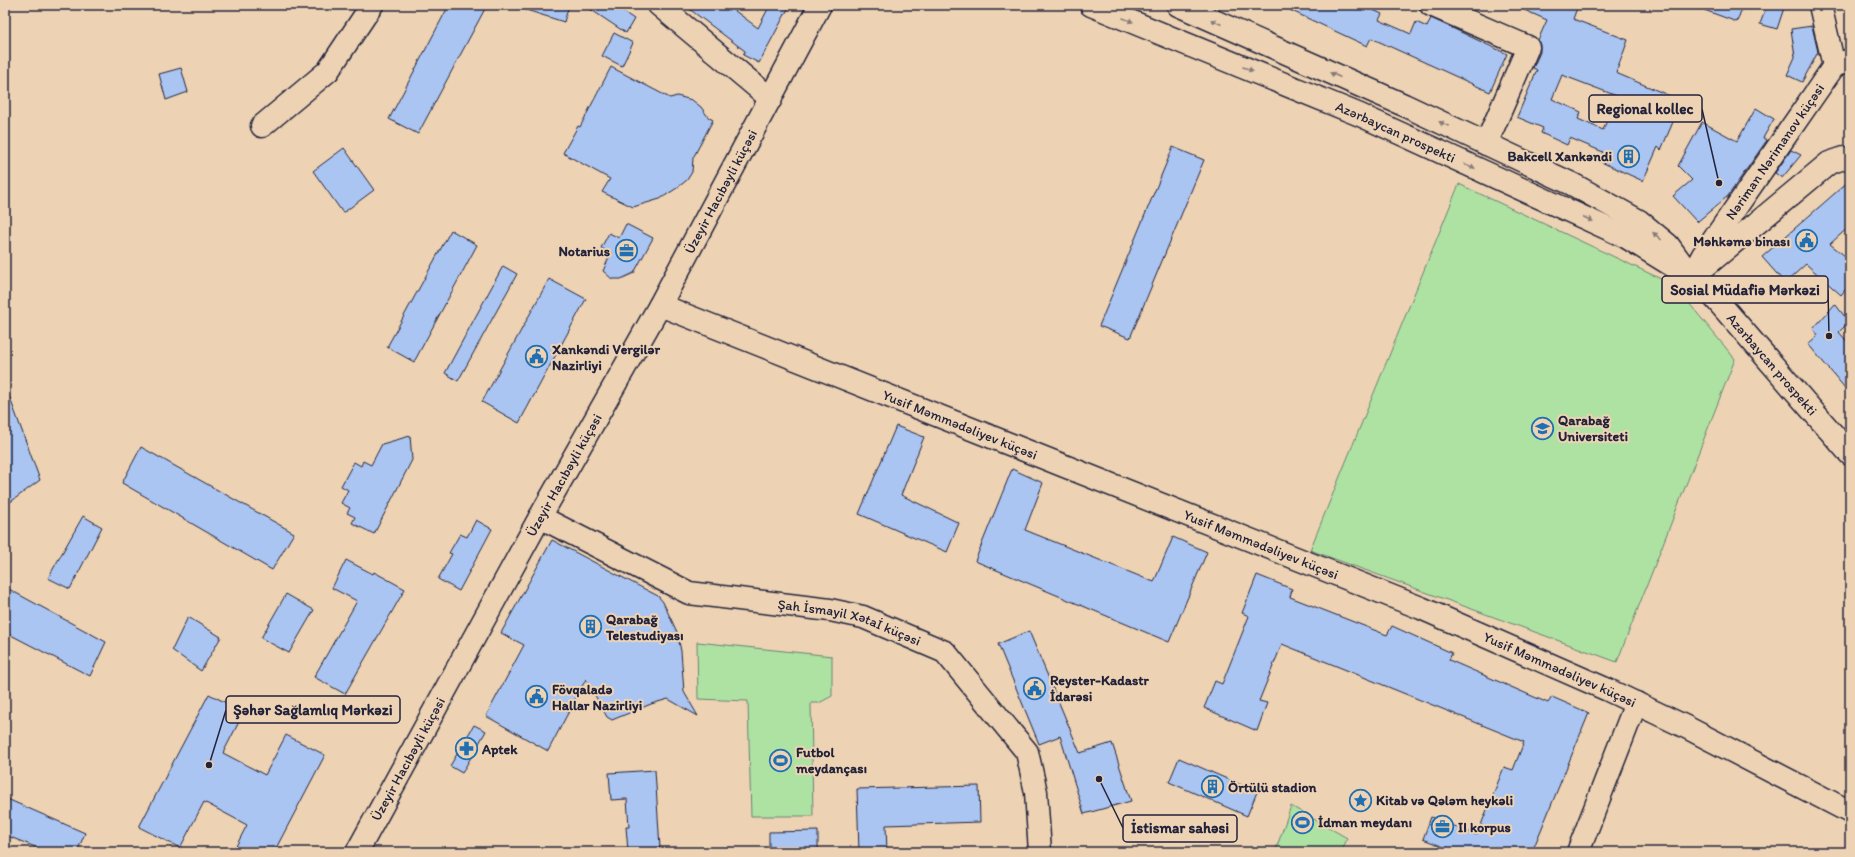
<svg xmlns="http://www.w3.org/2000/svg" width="1855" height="857" font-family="Itim,sans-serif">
<rect width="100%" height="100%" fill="#edd3b4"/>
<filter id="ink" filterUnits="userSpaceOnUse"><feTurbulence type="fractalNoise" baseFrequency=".025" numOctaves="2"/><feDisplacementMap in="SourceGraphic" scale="8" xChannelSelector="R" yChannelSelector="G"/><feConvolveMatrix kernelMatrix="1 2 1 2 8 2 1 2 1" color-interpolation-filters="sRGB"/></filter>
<g filter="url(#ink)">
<g fill="#aee2a3" stroke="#68826f">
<path d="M1459,184L1674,285L1735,359L1617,662L1310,550Z"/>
<path d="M697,642L832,656V696L819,703H811L813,816H751L748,701L698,699Z"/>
<path d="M1291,806L1347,838L1342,852H1275Z"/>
</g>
<g fill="#aac5f2" stroke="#22223b" fill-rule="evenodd">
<path d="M449,5H487L418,134L389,119Z"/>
<path d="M521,5H569L564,22L520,8Z"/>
<path d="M584,5H613L634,19L626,33Z"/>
<path d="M684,5H727L758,28L770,5H790L759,63L743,55L745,51Z"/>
<path d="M1279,5H1362L1382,14L1379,20L1411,34L1416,22L1427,27L1431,18L1507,54L1490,92L1371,38L1367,46Z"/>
<path d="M1513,5H1578L1573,19L1628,40L1616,73L1682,101L1661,150L1658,147L1643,181L1599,161L1603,152L1570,138L1567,145L1541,133L1543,128L1517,117L1537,70L1533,68L1540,52V46L1538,40L1547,20ZM1562,75L1617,96L1603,130L1578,119L1581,112L1552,99Z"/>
<path d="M1696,5H1743L1737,22L1696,7Z"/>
<path d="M1767,5H1785L1777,29L1760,24Z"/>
<path d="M1812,26L1818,52L1802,82L1787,75L1795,57L1791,29Z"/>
<path d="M614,33L633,43L622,66L602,56Z"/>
<path d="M611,67L670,98L677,96L692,100L701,107L708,117L713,120L693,158L692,172L687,180L677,188L660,199L633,207L602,192L610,179L563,153L578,126L580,127Z"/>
<path d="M181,68L188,92L166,100L159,74Z"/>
<path d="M1756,108L1774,119L1763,138L1767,140L1728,196L1697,222L1673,196L1692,180L1678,166L1702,122L1737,141Z"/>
<path d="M1173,147L1204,160L1130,338L1099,326Z"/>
<path d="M344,148L374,190L343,213L313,171Z"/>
<path d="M1791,150L1801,155L1782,178L1775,173Z"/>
<path d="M1850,180V226L1830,244L1850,260V284L1841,295L1806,264L1785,283L1762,257Z"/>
<path d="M626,224L653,238L634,273L621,279H612L603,271L611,253L601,248L609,233L619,238Z"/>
<path d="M451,230L477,245L414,362L387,347Z"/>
<path d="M503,266L517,274L458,381L445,373Z"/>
<path d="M549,279L586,299L519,423L482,402Z"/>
<path d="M1835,304L1849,322L1839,332L1850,345V394L1808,344L1818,335L1813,329Z"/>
<path d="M5,390H7L40,480L5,506Z"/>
<path d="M896,426L924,437L901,495L959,523L947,552L859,514Z"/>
<path d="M410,436L412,460L374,534L352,523L355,517L347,513L350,508L341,503L348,490L341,486L354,462L361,466L363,461L371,465L382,444Z"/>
<path d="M141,447L294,533L272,570L122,483Z"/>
<path d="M1012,469L1043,483L1025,530L1154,582L1173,537L1207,552L1169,642L975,561Z"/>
<path d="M83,516L102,527L70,589L48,578Z"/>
<path d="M476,520L492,529L459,591L438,579L452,554L449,553L460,534L467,537Z"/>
<path d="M552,540L635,584L658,596L663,602L677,632L681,651L684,692L698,716L668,699L651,704L612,720L607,717L586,679L548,751L486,716L524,645L501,633Z"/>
<path d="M346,560L373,574L374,572L405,589L345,694L314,677L357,601L332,588Z"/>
<path d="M1257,575L1292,589L1290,597L1387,635L1392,626L1452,653L1449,660L1548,703L1552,697L1589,713L1532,852H1457L1423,839L1431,817L1477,835L1504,767L1513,770L1524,742L1282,644L1259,701L1267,703L1257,731L1204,708L1215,681L1222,684L1249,616L1242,613Z"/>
<path d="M5,587L106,642L90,676L5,632Z"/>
<path d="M286,594L314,610L289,653L261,638Z"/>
<path d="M188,617L221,637L201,671L172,650Z"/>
<path d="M1029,631L1080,753L1112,743L1131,801L1084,814L1060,736L1039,744L998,644Z"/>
<path d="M209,694L244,712L223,753L265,775L286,735L325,755L274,852H233L247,825L204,802L180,848L139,827Z"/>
<path d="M474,725L486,731L462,773L450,766Z"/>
<path d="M1179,758L1257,792L1247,816L1169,782Z"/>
<path d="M655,770L660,848L628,851L626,827H629L627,799L611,800L609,773Z"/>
<path d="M979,786L980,822L886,825L887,852H859L857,789Z"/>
<path d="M5,798L85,833L77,852H48L5,835Z"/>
<path d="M818,831V852H769V832Z"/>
</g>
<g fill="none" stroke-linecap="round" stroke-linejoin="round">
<defs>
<g id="minor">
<path d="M659,5L771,99"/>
<path d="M1431,5L1528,47L1486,144"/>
<path d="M1820,5L1834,66"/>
<path d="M262,126L328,71L372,5"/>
<path d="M1703,268L1829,163L1844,158L1850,160"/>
<path id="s1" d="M1691,277L1703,255L1834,66L1850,60"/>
<path id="s2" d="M660,305L1421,608L1608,690L1686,727L1850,812"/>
<path id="s3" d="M540,517L689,593L830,610L863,617L945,652L1027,752L1036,792L1040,852"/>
<path d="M1578,852L1636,703"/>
</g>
<g id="major">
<path id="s4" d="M1091,5L1360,115L1626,237L1691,277L1714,297L1850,454"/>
<path d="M1178,5L1404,105L1572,184L1639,221L1668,245L1687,271"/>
<path id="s5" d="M357,852L540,517L660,305L820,5"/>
</g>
</defs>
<use href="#minor" stroke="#22223b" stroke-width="25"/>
<use href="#major" stroke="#22223b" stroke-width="25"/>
<use href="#minor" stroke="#edd3b4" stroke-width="22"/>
<use href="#major" stroke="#edd3b4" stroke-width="22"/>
</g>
<defs><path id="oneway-solid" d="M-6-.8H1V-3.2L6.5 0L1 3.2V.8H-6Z"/></defs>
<g fill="#887a78">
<use href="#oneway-solid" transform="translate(1128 20) rotate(22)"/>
<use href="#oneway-solid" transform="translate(1216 22) rotate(-156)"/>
<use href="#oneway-solid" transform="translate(1248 69) rotate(22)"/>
<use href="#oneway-solid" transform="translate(1335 75) rotate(-156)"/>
<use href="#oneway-solid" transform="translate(1444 124) rotate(-155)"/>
<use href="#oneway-solid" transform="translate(1470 166) rotate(24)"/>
<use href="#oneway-solid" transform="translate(1588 219) rotate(25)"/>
<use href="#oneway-solid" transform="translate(1657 236) rotate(-140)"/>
</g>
</g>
<defs>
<symbol id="building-ring" viewBox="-11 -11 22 22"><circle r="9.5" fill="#edd3b4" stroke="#1f6fb2" stroke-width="1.5"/><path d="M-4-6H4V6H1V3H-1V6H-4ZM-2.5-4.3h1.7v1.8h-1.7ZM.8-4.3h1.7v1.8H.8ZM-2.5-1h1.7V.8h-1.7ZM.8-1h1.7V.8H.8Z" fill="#1f6fb2"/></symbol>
<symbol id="civic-ring" viewBox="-11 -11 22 22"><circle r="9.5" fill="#edd3b4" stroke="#1f6fb2" stroke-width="1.5"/><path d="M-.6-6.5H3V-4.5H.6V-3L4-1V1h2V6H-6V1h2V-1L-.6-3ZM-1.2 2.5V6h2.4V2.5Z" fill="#1f6fb2"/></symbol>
<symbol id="office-ring" viewBox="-11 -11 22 22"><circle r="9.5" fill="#edd3b4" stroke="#1f6fb2" stroke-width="1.5"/><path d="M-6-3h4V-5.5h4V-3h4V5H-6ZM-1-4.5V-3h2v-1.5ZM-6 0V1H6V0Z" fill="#1f6fb2"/></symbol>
<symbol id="university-ring" viewBox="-11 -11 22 22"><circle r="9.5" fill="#edd3b4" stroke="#1f6fb2" stroke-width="1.5"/><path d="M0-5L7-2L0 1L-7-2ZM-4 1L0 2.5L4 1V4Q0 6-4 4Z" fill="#1f6fb2"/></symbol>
<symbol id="pharmacy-ring" viewBox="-11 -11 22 22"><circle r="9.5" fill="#edd3b4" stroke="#1f6fb2" stroke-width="1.5"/><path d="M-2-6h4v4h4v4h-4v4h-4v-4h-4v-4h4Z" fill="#1f6fb2"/></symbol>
<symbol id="stadium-ring" viewBox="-11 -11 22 22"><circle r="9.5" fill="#edd3b4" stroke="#1f6fb2" stroke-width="1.5"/><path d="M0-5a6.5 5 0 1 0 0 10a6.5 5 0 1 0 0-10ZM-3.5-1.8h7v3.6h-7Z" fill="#1f6fb2"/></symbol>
<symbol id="sight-ring" viewBox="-11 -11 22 22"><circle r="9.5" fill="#edd3b4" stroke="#1f6fb2" stroke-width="1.5"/><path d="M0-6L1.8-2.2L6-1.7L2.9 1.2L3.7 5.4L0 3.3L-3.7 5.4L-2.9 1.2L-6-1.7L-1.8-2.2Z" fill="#1f6fb2"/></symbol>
</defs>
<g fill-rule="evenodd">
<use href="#building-ring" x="1616" y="144" width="25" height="25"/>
<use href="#civic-ring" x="1794" y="228" width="25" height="25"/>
<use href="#office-ring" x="614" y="238" width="25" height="25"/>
<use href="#civic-ring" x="524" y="344" width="25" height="25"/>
<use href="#university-ring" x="1530" y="416" width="25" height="25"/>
<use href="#building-ring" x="578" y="614" width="25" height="25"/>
<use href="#civic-ring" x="1022" y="676" width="25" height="25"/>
<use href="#civic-ring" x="524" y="684" width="25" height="25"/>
<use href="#pharmacy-ring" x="454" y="736" width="25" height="25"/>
<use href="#stadium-ring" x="768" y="748" width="25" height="25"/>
<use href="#building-ring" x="1200" y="774" width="25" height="25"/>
<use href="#sight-ring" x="1348" y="788" width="25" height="25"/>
<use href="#stadium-ring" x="1290" y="810" width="25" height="25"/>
<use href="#office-ring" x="1430" y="814" width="25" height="25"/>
</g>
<g text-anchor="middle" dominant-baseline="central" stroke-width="4" stroke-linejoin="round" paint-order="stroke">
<g font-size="14" fill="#22223b" stroke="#edd3b4">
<text stroke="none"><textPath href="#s4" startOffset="330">Azərbaycan prospekti</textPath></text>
<text stroke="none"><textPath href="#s1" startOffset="151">Nəriman Nərimanov küçəsi</textPath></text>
<text stroke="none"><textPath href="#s5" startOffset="754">Üzeyir Hacıbəyli küçəsi</textPath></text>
<text stroke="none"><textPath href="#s4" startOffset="779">Azərbaycan prospekti</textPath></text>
<text stroke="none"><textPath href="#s2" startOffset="323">Yusif Məmmədəliyev küçəsi</textPath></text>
<text stroke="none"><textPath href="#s5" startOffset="430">Üzeyir Hacıbəyli küçəsi</textPath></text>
<text stroke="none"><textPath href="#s2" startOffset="647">Yusif Məmmədəliyev küçəsi</textPath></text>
<text stroke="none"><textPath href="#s3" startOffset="331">Şah İsmayil Xətaİ küçəsi</textPath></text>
<text stroke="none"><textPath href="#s2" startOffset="971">Yusif Məmmədəliyev küçəsi</textPath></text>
<text stroke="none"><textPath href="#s5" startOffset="106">Üzeyir Hacıbəyli küçəsi</textPath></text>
</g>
<g font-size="14" font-weight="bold" fill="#22223b" stroke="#edd3b4" text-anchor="start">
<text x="1612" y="156" text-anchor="end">Bakcell Xankəndi</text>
<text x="1790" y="241" text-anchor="end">Məhkəmə binası</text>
<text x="610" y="251" text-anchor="end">Notarius</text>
<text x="552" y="349">Xankəndi Vergilər<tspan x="552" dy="16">Nazirliyi</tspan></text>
<text x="1558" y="420">Qarabağ<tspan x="1558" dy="16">Universiteti</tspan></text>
<text x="606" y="619">Qarabağ<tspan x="606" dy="16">Telestudiyası</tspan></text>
<text x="1050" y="680">Reyster-Kadastr<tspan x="1050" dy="16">İdarəsi</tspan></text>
<text x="552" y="689">Fövqaladə<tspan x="552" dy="16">Hallar Nazirliyi</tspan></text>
<text x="482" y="749">Aptek</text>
<text x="796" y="752">Futbol<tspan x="796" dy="16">meydançası</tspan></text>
<text x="1228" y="787">Örtülü stadion</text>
<text x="1376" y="800">Kitab və Qələm heykəli</text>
<text x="1318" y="822">İdman meydanı</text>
<text x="1458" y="827">II korpus</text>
</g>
</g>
<path fill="none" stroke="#22223b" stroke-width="1.5" d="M1719 183L1702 109M1829 336L1828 290M209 765L226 710M1099 779L1123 828"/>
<g fill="#22223b" stroke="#edd3b4" stroke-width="1.5">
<circle cx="1719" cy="183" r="4"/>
<circle cx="1829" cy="336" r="4"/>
<circle cx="209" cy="765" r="4"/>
<circle cx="1099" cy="779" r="4"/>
</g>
<g fill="#edd3b4" stroke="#22223b" stroke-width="1.5">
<rect x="1589" y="95" width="113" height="27" rx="4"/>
<rect x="1662" y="276" width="166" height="27" rx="4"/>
<rect x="226" y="696" width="174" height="27" rx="4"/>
<rect x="1123" y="815" width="114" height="27" rx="4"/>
</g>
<g font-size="15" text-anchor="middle" font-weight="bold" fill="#22223b">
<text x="1645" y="114">Regional kollec</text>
<text x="1745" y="295">Sosial Müdafiə Mərkəzi</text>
<text x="313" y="715">Şəhər Sağlamlıq Mərkəzi</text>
<text x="1180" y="833">İstismar sahəsi</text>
</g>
<rect width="1855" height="857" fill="none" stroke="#edd3b4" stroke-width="20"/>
<rect x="10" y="10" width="1835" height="837" fill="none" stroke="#22223b" stroke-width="1.5" filter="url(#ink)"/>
</svg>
